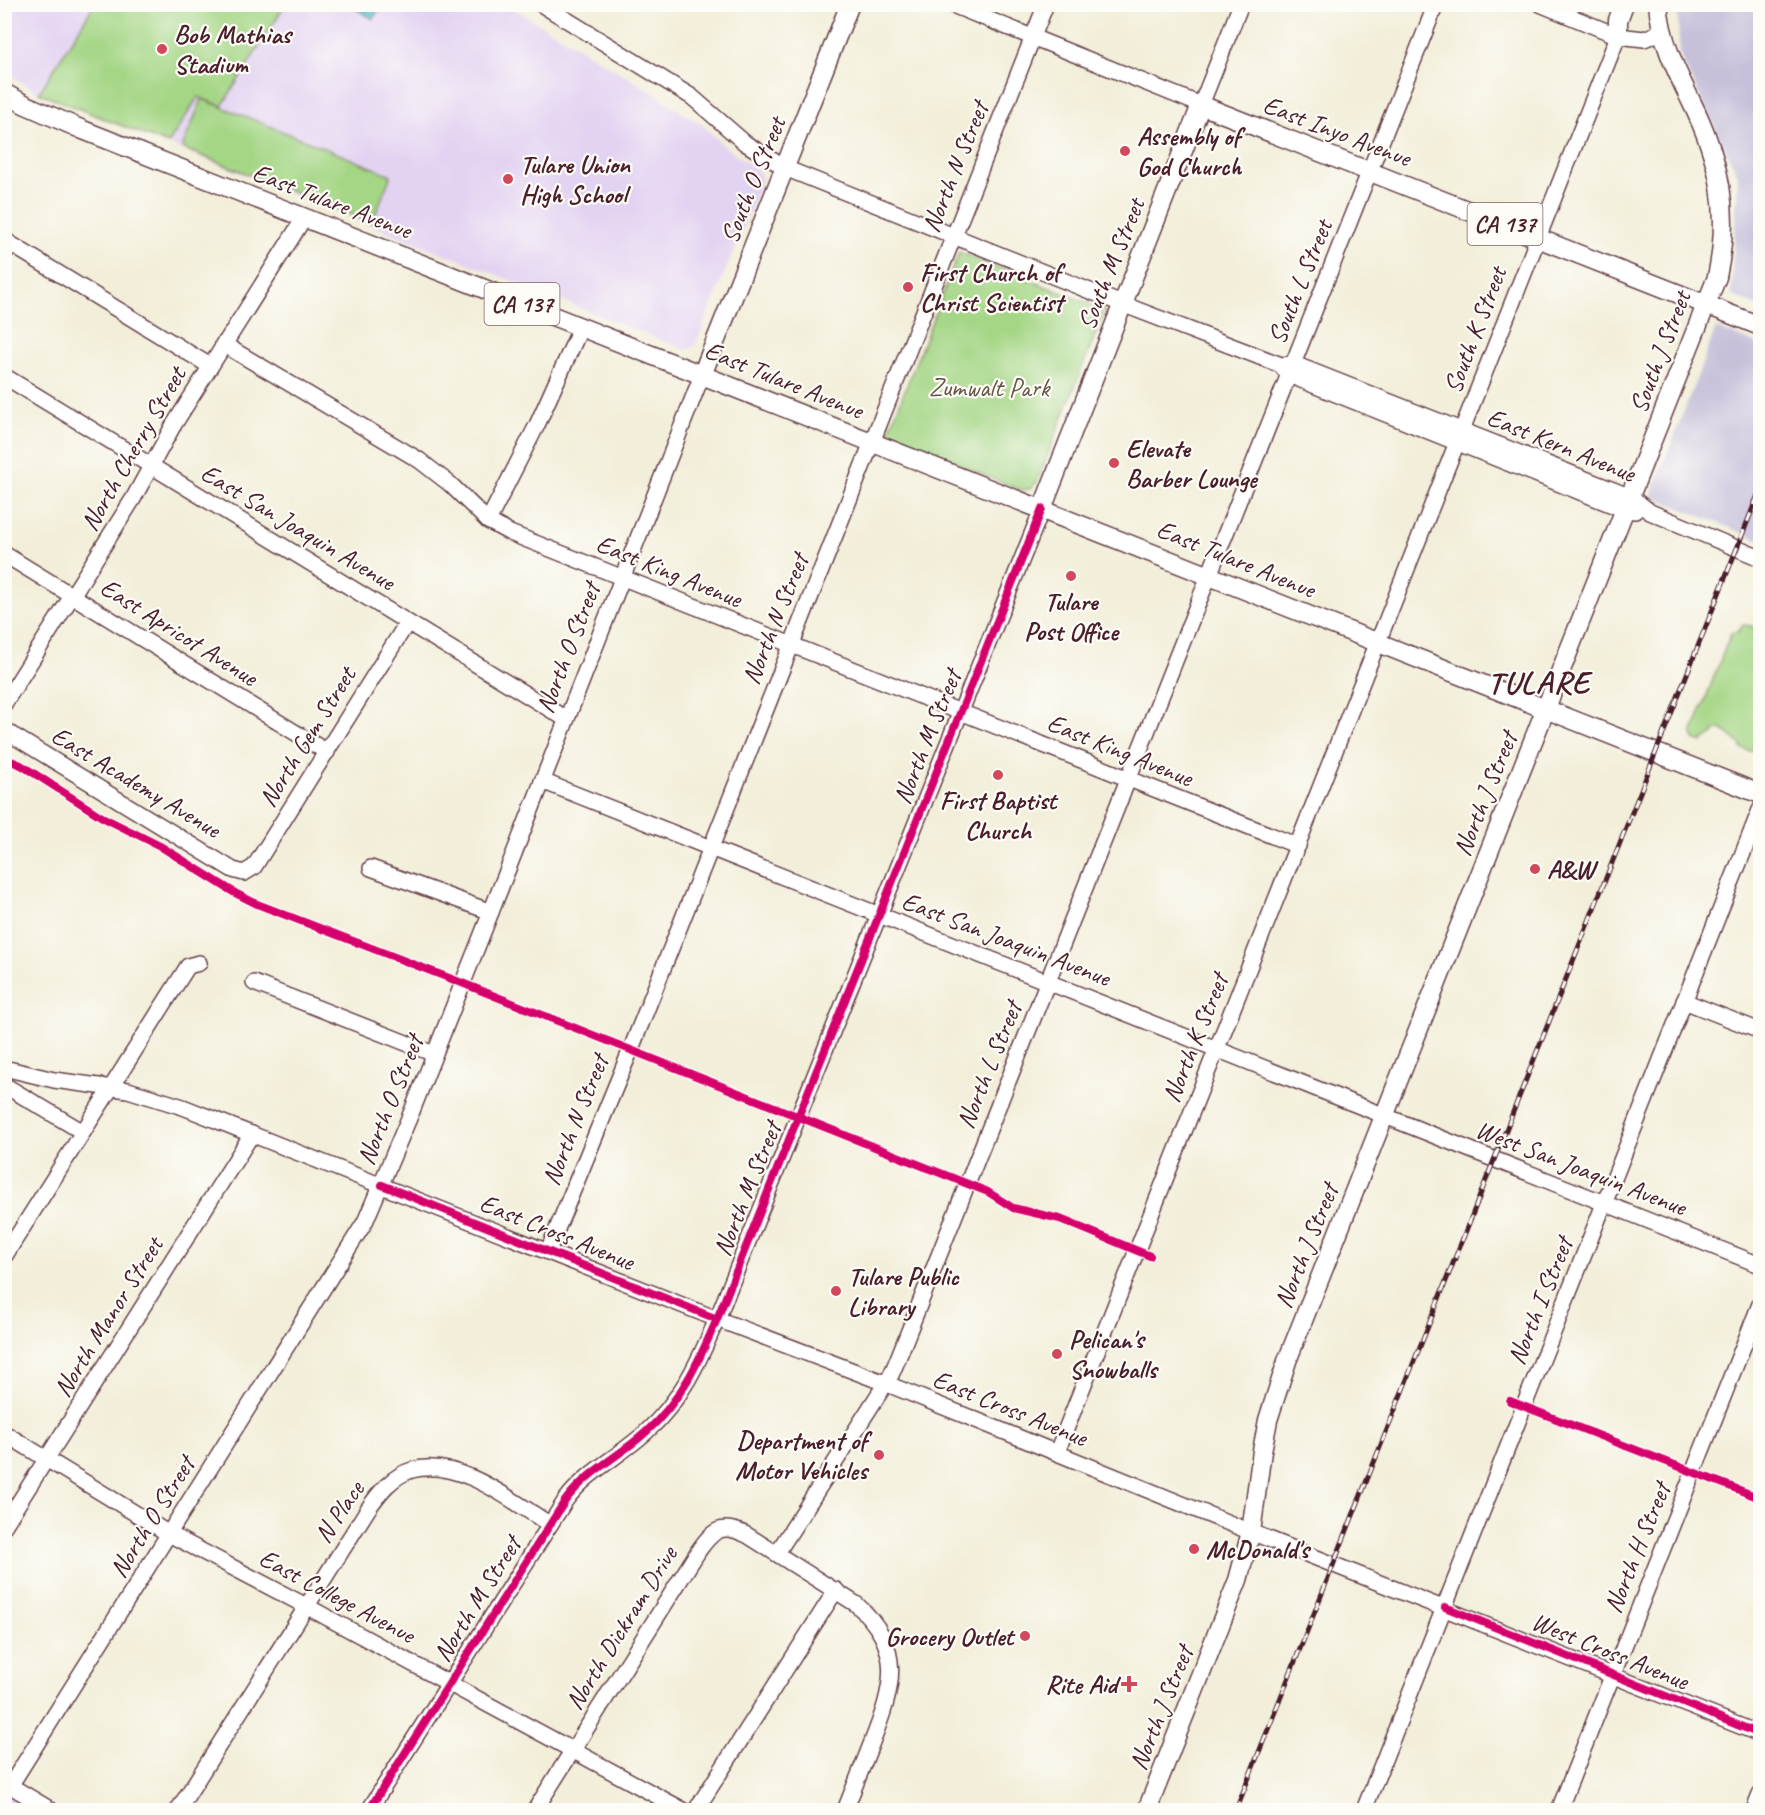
<svg xmlns="http://www.w3.org/2000/svg" width="1765" height="1815" font-family="Caveat,sans-serif">
<rect width="100%" height="100%" fill="#fdfcf7"/>
<filter id="ink" filterUnits="userSpaceOnUse"><feTurbulence type="fractalNoise" baseFrequency=".0167" numOctaves="2"/><feDisplacementMap in="SourceGraphic" scale="12" xChannelSelector="R" yChannelSelector="G"/><feConvolveMatrix kernelMatrix="1 2 1 2 8 2 1 2 1" color-interpolation-filters="sRGB"/></filter>
<filter id="wash" filterUnits="userSpaceOnUse"><feTurbulence type="fractalNoise" baseFrequency=".008" numOctaves="4" result="noise"/><feDisplacementMap in="SourceGraphic" scale="24" xChannelSelector="R" yChannelSelector="G"/><feGaussianBlur stdDeviation="1.35" result="paint"/><feColorMatrix in="noise" values="0 0 0 0 0 0 0 0 0 0 0 0 0 0 0 0 0 1.4 0 .05"/><feComposite in="paint" operator="in"/></filter>
<g filter="url(#wash)">
<rect width="100%" height="100%" fill="#f2eed9"/>
<g fill="#e3d3f2">
<path d="M4,5H508L662,98L670,105L704,126L725,147L759,171L761,176V183L695,346L686,350L39,93L5,72Z"/>
<path d="M5,1794L31,1810H5Z"/>
</g>
<g fill="#c6c0da">
<path d="M1677,5H1760V307L1731,295L1738,175L1680,56Z"/>
<path d="M1716,328L1760,345V540L1651,496Z"/>
</g>
<g fill="#a4d685" stroke="#777a58" stroke-width="1.5">
<path d="M94,5V4L285,5L222,106L198,97L168,144L39,93Z"/>
<path d="M202,99L391,175L372,223L182,148Z"/>
<path d="M959,252L1105,310L1037,482L1030,489L1021,490L887,436Z"/>
<path d="M1743,625L1752,626L1756,631L1757,636L1760,638L1759,659L1760,662V747L1750,751L1742,749L1739,743L1722,729L1718,730L1702,742L1694,739L1692,734L1731,633L1739,631Z"/>
</g>
<path fill="#44b2bf" stroke="#476875" stroke-width="1.5" d="M349,5H382L373,19Z"/>
</g>
<g filter="url(#ink)">
<g fill="none" stroke-linecap="round" stroke-linejoin="round">
<defs>
<g id="minor">
<path d="M541,4L692,97L745,143L785,168L1122,304L1281,365L1294,364L1631,497L1650,512L1760,558"/>
<path d="M950,4L1201,105L1241,4"/>
<path d="M1540,4L1618,36L1644,39L1661,32"/>
<path d="M4,240L210,366"/>
<path d="M223,344L419,460L450,484L488,521L510,533L1298,846"/>
<path d="M1283,368L1289,375L1311,384L1625,510L1635,511"/>
<path d="M4,376L566,719"/>
<path d="M488,521L537,425L581,327"/>
<path d="M4,554L327,752"/>
<path d="M4,704L133,499L173,426L304,218"/>
<path d="M4,730L233,870L244,873L254,867L407,623"/>
<path d="M542,781L1760,1265"/>
<path d="M371,868L491,912"/>
<path d="M254,983L434,1054"/>
<path d="M1684,1001L1760,1031"/>
<path d="M4,1068L54,1080L128,1090L183,1107L717,1319L885,1383L1251,1532L1760,1734"/>
<path d="M4,1085L83,1132"/>
<path d="M548,1251L631,1049L1046,4"/>
<path d="M4,1257L188,966L199,963"/>
<path d="M4,1433L169,1534L306,1606L683,1810"/>
<path d="M1057,1452L1618,36"/>
<path d="M4,1526L252,1134"/>
<path d="M777,1553L891,1375L897,1361L1436,4"/>
<path d="M4,1782L51,1810"/>
<path d="M10,1786L365,1222L412,1111L491,912L702,375"/>
<path d="M178,1810L368,1509C379,1493 392,1476 412,1470C458,1457 512,1501 549,1524"/>
<path d="M369,1810L565,1501C587,1471 619,1457 646,1432C681,1401 699,1361 717,1319L1042,509"/>
<path d="M535,1810L699,1550C714,1529 722,1523 747,1535L856,1604C906,1648 893,1688 872,1742C863,1765 854,1788 845,1810"/>
<path d="M696,1810L836,1590"/>
<path d="M1364,1810L1760,810"/>
<path d="M1559,1810L1760,1304"/>
<path d="M1754,1810L1760,1795"/>
</g>
<g id="major">
<path d="M1618,36V20L1624,4"/>
<path d="M4,93L26,105L83,130L1760,794"/>
<path d="M702,375L850,4"/>
<path d="M1042,509L1201,105L1760,326"/>
<path d="M1147,1810L1238,1580L1251,1532L1262,1451L1268,1420L1287,1361L1717,277C1731,211 1720,159 1690,99C1675,68 1661,40 1658,4"/>
</g>
</defs>
<use href="#minor" stroke="#633e45" stroke-width="18"/>
<use href="#major" stroke="#633e45" stroke-width="21"/>
<use href="#minor" stroke="#fff" stroke-width="15"/>
<use href="#major" stroke="#fff" stroke-width="18"/>
<defs>
<path id="rail" d="M1236,1810L1760,490"/>
</defs>
<use href="#rail" stroke="#4a1f2b" stroke-width="5"/>
<use href="#rail" stroke="#fdfcf7" stroke-width="3" stroke-dasharray="9" stroke-linecap="butt"/>
<defs>
<g id="cycleway">
<path d="M4,762L11,761L21,765L102,817L160,846L235,893L257,904L462,983L988,1192L1013,1208L1060,1219L1150,1256"/>
<path d="M382,1185L717,1319"/>
<path d="M1510,1401L1760,1498"/>
<path d="M1445,1607L1760,1734"/>
<path d="M369,1810L565,1501C587,1471 619,1457 646,1432C681,1401 699,1361 717,1319L1042,509"/>
</g>
</defs>
<use href="#cycleway" stroke="#fdfcf7" stroke-width="11"/>
<use href="#cycleway" stroke="#d6006c" stroke-width="8"/>
</g>
</g>
<g fill="#d1495b" stroke="#fdfcf7" stroke-width="2">
<circle cx="162" cy="49" r="6"/>
<circle cx="1125" cy="151" r="6"/>
<circle cx="508" cy="179" r="6"/>
<circle cx="908" cy="287" r="6"/>
<circle cx="1114" cy="463" r="6"/>
<circle cx="1071" cy="576" r="6"/>
<circle cx="998" cy="775" r="6"/>
<circle cx="1535" cy="869" r="6"/>
<circle cx="836" cy="1291" r="6"/>
<circle cx="1057" cy="1354" r="6"/>
<circle cx="879" cy="1455" r="6"/>
<circle cx="1194" cy="1549" r="6"/>
<circle cx="1025" cy="1636" r="6"/>
<path d="M1126 1675h6v6h6v6h-6v6h-6v-6h-6v-6h6z"/>
</g>
<g text-anchor="middle" dominant-baseline="central" stroke-width="4.5" stroke-linejoin="round" paint-order="stroke">
<g fill="#fdfcf7" stroke="#806168" stroke-width="1.5">
<rect x="1467.5" y="203" width="75" height="42" rx="4.5"/>
<rect x="484.5" y="283" width="75" height="42" rx="4.5"/>
</g>
<g font-size="24" font-weight="bold" fill="#4a1f2b">
<text x="1505" y="224">CA 137</text>
<text x="522" y="304">CA 137</text>
</g>
<g font-size="26" font-weight="bold" fill="#4a1f2b" stroke="#fdfcf7" text-anchor="start">
<text x="174" y="34">Bob Mathias<tspan x="174" dy="30">Stadium</tspan></text>
<text x="1137" y="136">Assembly of<tspan x="1137" dy="30">God Church</tspan></text>
<text x="520" y="164">Tulare Union<tspan x="520" dy="30">High School</tspan></text>
<text x="920" y="272">First Church of<tspan x="920" dy="30">Christ Scientist</tspan></text>
<text x="1126" y="448">Elevate<tspan x="1126" dy="30">Barber Lounge</tspan></text>
<text x="1071" y="601" text-anchor="middle">Tulare<tspan x="1071" dy="30">Post Office</tspan></text>
<text x="998" y="800" text-anchor="middle">First Baptist<tspan x="998" dy="30">Church</tspan></text>
<text x="1547" y="869">A&amp;W</text>
<text x="848" y="1276">Tulare Public<tspan x="848" dy="30">Library</tspan></text>
<text x="1069" y="1339">Pelican's<tspan x="1069" dy="30">Snowballs</tspan></text>
<text x="867" y="1440" text-anchor="end">Department of<tspan x="867" dy="30">Motor Vehicles</tspan></text>
<text x="1206" y="1549">McDonald's</text>
<text x="1013" y="1636" text-anchor="end">Grocery Outlet</text>
<text x="1117" y="1684" text-anchor="end">Rite Aid</text>
</g>
<g font-size="26" fill="#4a1f2b" stroke="#fdfcf7">
<text transform="translate(1337 131) rotate(21)">East Inyo Avenue</text>
<text transform="translate(955 167) rotate(-68)">North N Street</text>
<text transform="translate(753 180) rotate(-68)">South O Street</text>
<text transform="translate(332 201) rotate(21)">East Tulare Avenue</text>
<text transform="translate(1111 264) rotate(-68)">South M Street</text>
<text transform="translate(1300 282) rotate(-68)">South L Street</text>
<text transform="translate(1475 330) rotate(-69)">South K Street</text>
<text transform="translate(1660 352) rotate(-69)">South J Street</text>
<text transform="translate(784 380) rotate(22)">East Tulare Avenue</text>
<text transform="translate(1561 445) rotate(22)">East Kern Avenue</text>
<text transform="translate(133 449) rotate(-60)">North Cherry Street</text>
<text transform="translate(298 527) rotate(31)">East San Joaquin Avenue</text>
<text transform="translate(1236 559) rotate(22)">East Tulare Avenue</text>
<text transform="translate(669 571) rotate(22)">East King Avenue</text>
<text transform="translate(775 619) rotate(-68)">North N Street</text>
<text transform="translate(179 632) rotate(32)">East Apricot Avenue</text>
<text transform="translate(568 648) rotate(-69)">North O Street</text>
<text transform="translate(307 737) rotate(-58)">North Gem Street</text>
<text transform="translate(927 737) rotate(-68)">North M Street</text>
<text transform="translate(1120 750) rotate(22)">East King Avenue</text>
<text transform="translate(136 782) rotate(31)">East Academy Avenue</text>
<text transform="translate(1485 794) rotate(-68)">North J Street</text>
<text transform="translate(1006 939) rotate(21)">East San Joaquin Avenue</text>
<text transform="translate(1195 1038) rotate(-68)">North K Street</text>
<text transform="translate(989 1065) rotate(-68)">North L Street</text>
<text transform="translate(390 1100) rotate(-68)">North O Street</text>
<text transform="translate(575 1120) rotate(-68)">North N Street</text>
<text transform="translate(1581 1168) rotate(21)">West San Joaquin Avenue</text>
<text transform="translate(747 1189) rotate(-68)">North M Street</text>
<text transform="translate(557 1232) rotate(22)">East Cross Avenue</text>
<text transform="translate(1306 1246) rotate(-68)">North J Street</text>
<text transform="translate(1540 1301) rotate(-68)">North I Street</text>
<text transform="translate(108 1317) rotate(-58)">North Manor Street</text>
<text transform="translate(1010 1408) rotate(22)">East Cross Avenue</text>
<text transform="translate(339 1512) rotate(-56)">N Place</text>
<text transform="translate(152 1517) rotate(-58)">North O Street</text>
<text transform="translate(1637 1548) rotate(-68)">North H Street</text>
<text transform="translate(337 1596) rotate(28)">East College Avenue</text>
<text transform="translate(477 1599) rotate(-58)">North M Street</text>
<text transform="translate(621 1628) rotate(-58)">North Dickram Drive</text>
<text transform="translate(1610 1651) rotate(22)">West Cross Avenue</text>
<text transform="translate(1161 1708) rotate(-68)">North J Street</text>
</g>
<g font-size="26" fill="#655646" stroke="#fdfcf7">
<text x="989" y="387">Zumwalt Park</text>
</g>
<g font-size="32" font-weight="bold" letter-spacing="1.5" fill="#4a1f2b" stroke="#fdfcf7">
<text x="1539" y="682">TULARE</text>
</g>
</g>
<rect width="1765" height="1815" fill="none" stroke="#fdfcf7" stroke-width="24"/>
</svg>
